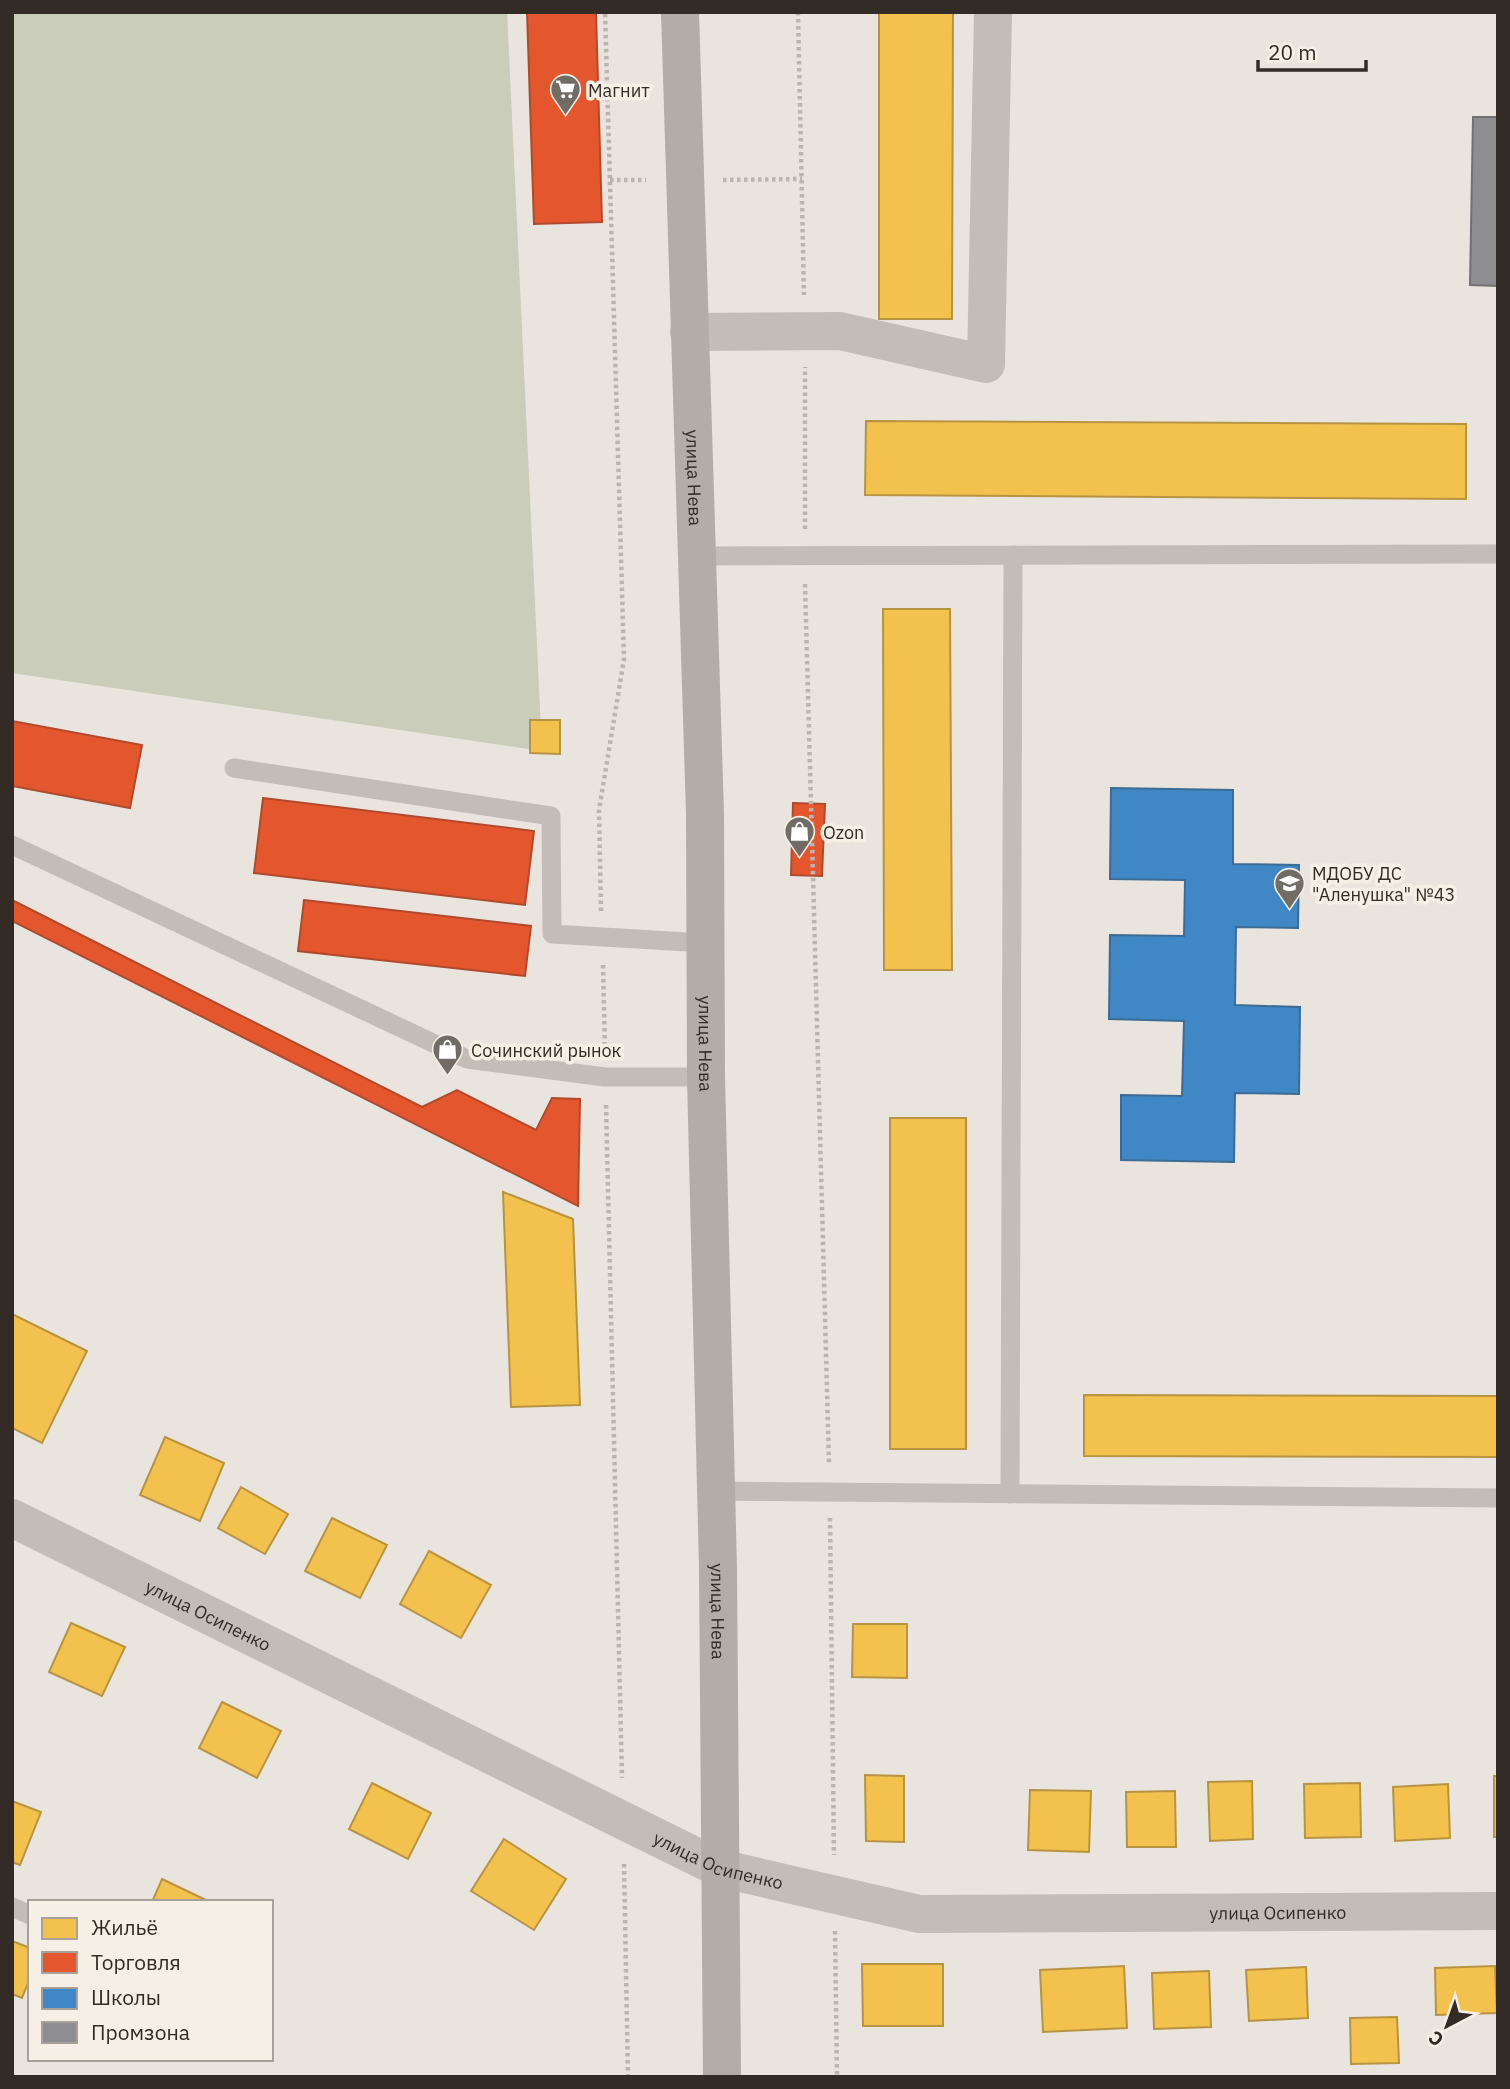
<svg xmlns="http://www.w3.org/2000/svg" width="1510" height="2089" font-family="'IBM Plex Sans',sans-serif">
<rect width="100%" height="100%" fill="#e9e4de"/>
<path fill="#c9cdb9" d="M12,12H507L542,751L12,673Z"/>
<g fill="#f2c14e" stroke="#b89442" stroke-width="2">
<path d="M879,12H953L952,319H879Z"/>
<path d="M866,421L1466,424V499L865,495Z"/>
<path d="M883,609H950L952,970H884Z"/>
<path d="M530,720H560V754L530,753Z"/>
<rect x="890" y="1118" width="76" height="331"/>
<path d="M503,1192L573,1219L580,1405L511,1407Z"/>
<path d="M12,1314L87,1351L42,1443L12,1428Z"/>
<path d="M1084,1395L1498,1396V1457L1084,1456Z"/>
<path d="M165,1437L224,1463L200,1521L140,1495Z"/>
<path d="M241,1487L288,1514L265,1554L218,1528Z"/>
<path d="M332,1518L387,1545L360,1598L305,1571Z"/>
<path d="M429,1551L491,1585L461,1638L400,1604Z"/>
<path d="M71,1623L125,1647L102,1696L49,1672Z"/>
<path d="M853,1624H907V1678L852,1677Z"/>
<path d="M222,1702L281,1731L257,1778L199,1748Z"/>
<path d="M865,1775L904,1776V1842L866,1841Z"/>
<rect x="1494" y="1776" width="4" height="61"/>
<path d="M1252,1781L1253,1839L1210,1841L1208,1782Z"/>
<path d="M372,1783L431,1813L408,1859L349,1829Z"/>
<path d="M1360,1783L1361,1837L1305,1838L1304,1784Z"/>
<path d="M1448,1784L1450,1838L1395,1841L1393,1787Z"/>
<path d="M1030,1790L1091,1791L1089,1852L1028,1850Z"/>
<path d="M1175,1791L1176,1847H1127L1126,1792Z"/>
<path d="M12,1801L41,1812L20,1865L12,1862Z"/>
<path d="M504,1839L566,1879L534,1930L471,1891Z"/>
<path d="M162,1879L210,1902H152Z"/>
<path d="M12,1941L30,1948V1978L22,1998L12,1994Z"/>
<path d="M862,1964H943V2026H863Z"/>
<path d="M1124,1966L1127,2028L1043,2032L1040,1970Z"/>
<path d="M1495,1966L1497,2013L1436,2015L1435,1968Z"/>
<path d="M1306,1967L1308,2018L1249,2021L1246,1970Z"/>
<path d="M1209,1971L1211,2027L1154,2029L1152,1973Z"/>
<path d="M1397,2017L1399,2063L1351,2064L1350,2018Z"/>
</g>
<g fill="#e4572e" stroke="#af4a2c" stroke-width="2">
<path d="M527,12H596L602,222L534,224Z"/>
<path d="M12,721L142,745L130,808L12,786Z"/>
<path d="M263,798L534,831L525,905L254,873Z"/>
<path d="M793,803L825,804L822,876L791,875Z"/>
<path d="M12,900L422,1107L457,1090L536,1130L552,1098L580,1099L578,1206L12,921Z"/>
<path d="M304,900L531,926L525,976L298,951Z"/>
</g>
<path fill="#3f88c5" stroke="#3b6c95" stroke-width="2" d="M1111,788L1233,790V864L1299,865L1298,928L1236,927L1235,1005L1300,1007L1299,1094L1235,1093L1234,1162L1121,1160V1095L1182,1096L1184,1021L1109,1019L1110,935L1184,936L1185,880L1110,879Z"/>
<path fill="#8d8d92" stroke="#727072" stroke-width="2" d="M1473,117H1498V286L1470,285Z"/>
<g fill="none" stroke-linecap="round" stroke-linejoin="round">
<g stroke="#bab5b0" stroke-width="4.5" stroke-dasharray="3.5 3.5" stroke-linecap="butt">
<path d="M798,12L804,295"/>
<path d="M610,180H646"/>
<path d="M723,180L802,179"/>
<path d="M805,529V367"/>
<path d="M805,584L829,1463"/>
<path d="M601,911L599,810L624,659L605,12"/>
<path d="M603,965L605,1051"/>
<path d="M606,1105L622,1778"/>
<path d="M830,1518L834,1855"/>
<path d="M624,1864L628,2077"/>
<path d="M835,1931L837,2077"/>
</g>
<g stroke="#c2bdb7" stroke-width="19">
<path d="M696,556L1498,554"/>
<path d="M234,768L551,816L552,934L705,943"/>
<path d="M12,845L467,1059L605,1077H706"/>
<path d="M716,1491L1498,1498"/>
<path d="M1010,1494L1013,555"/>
<path d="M12,1907L30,1915"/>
</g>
<g stroke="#c2bdb7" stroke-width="38">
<path d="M689,332L840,331L986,364L993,12"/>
<path id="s1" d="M12,1518L719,1868L919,1914L1498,1911"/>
</g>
<path stroke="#b3ada8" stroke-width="38" id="s2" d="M680,12L705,814L706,1077L718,1569L722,2077"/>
</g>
<defs>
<symbol id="supermarket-pin" viewBox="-11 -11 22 30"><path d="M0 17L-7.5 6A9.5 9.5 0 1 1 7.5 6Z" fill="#726c66" stroke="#f6efe5"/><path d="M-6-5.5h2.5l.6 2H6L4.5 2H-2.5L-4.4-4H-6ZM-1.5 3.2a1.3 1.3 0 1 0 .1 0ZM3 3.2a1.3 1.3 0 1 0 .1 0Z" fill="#fff"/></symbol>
<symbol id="shop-pin" viewBox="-11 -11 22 30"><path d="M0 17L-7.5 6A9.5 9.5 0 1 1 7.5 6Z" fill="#726c66" stroke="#f6efe5"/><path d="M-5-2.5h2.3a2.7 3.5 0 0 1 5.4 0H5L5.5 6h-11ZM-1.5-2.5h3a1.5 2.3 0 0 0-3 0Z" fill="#fff"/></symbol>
<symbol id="school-pin" viewBox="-11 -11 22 30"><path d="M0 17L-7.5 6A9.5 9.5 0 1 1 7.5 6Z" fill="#726c66" stroke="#f6efe5"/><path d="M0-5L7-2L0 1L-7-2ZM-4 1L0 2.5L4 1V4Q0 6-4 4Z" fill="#fff"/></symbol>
</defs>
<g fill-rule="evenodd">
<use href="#supermarket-pin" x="548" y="72" width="35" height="47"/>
<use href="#shop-pin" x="782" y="814" width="35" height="47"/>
<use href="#school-pin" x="1272" y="866" width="35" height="47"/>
<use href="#shop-pin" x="430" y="1032" width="35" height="47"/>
</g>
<g text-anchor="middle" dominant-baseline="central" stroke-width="7" stroke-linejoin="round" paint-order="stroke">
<g font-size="18" fill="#322b26" stroke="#f6efe5" text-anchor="start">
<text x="588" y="90">Магнит</text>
<text x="823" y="832">Ozon</text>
<text x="1312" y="873">МДОБУ ДС<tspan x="1312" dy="21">"Аленушка" №43</tspan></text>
<text x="471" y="1050">Сочинский рынок</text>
</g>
<g font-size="18" fill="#322b26" stroke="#f6efe5">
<text stroke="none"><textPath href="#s2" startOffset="466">улица Нева</textPath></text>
<text stroke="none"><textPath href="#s2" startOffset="1032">улица Нева</textPath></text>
<text stroke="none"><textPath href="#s2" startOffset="1600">улица Нева</textPath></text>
<text stroke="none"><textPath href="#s1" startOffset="219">улица Осипенко</textPath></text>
<text stroke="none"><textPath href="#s1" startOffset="786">улица Осипенко</textPath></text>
<text stroke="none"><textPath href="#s1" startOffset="1353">улица Осипенко</textPath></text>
</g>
</g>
<rect width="1510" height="2089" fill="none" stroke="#322b26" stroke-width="28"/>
<rect x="28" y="1900" width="245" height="161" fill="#f6efe5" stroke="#a8a199" stroke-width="2"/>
<rect x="42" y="1918" width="35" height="21" fill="#f2c14e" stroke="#a8a199" stroke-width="2"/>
<text x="91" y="1935" font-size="21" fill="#322b26">Жильё</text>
<rect x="42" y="1952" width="35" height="21" fill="#e4572e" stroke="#a8a199" stroke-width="2"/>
<text x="91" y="1970" font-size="21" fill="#322b26">Торговля</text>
<rect x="42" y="1988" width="35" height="21" fill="#3f88c5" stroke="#a8a199" stroke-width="2"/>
<text x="91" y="2005" font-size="21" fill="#322b26">Школы</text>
<rect x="42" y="2022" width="35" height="21" fill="#8d8d92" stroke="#a8a199" stroke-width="2"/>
<text x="91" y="2040" font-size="21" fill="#322b26">Промзона</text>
<g transform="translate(1447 2026) rotate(221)" stroke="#f6efe5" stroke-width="5" paint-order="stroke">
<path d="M0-5L12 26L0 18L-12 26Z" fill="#322b26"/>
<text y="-10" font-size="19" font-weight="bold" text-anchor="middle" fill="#322b26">С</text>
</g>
<path d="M1258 60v10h108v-10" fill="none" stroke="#322b26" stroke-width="3.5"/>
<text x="1268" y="60" font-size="21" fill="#322b26" stroke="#f6efe5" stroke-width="5" paint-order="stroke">20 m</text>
</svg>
